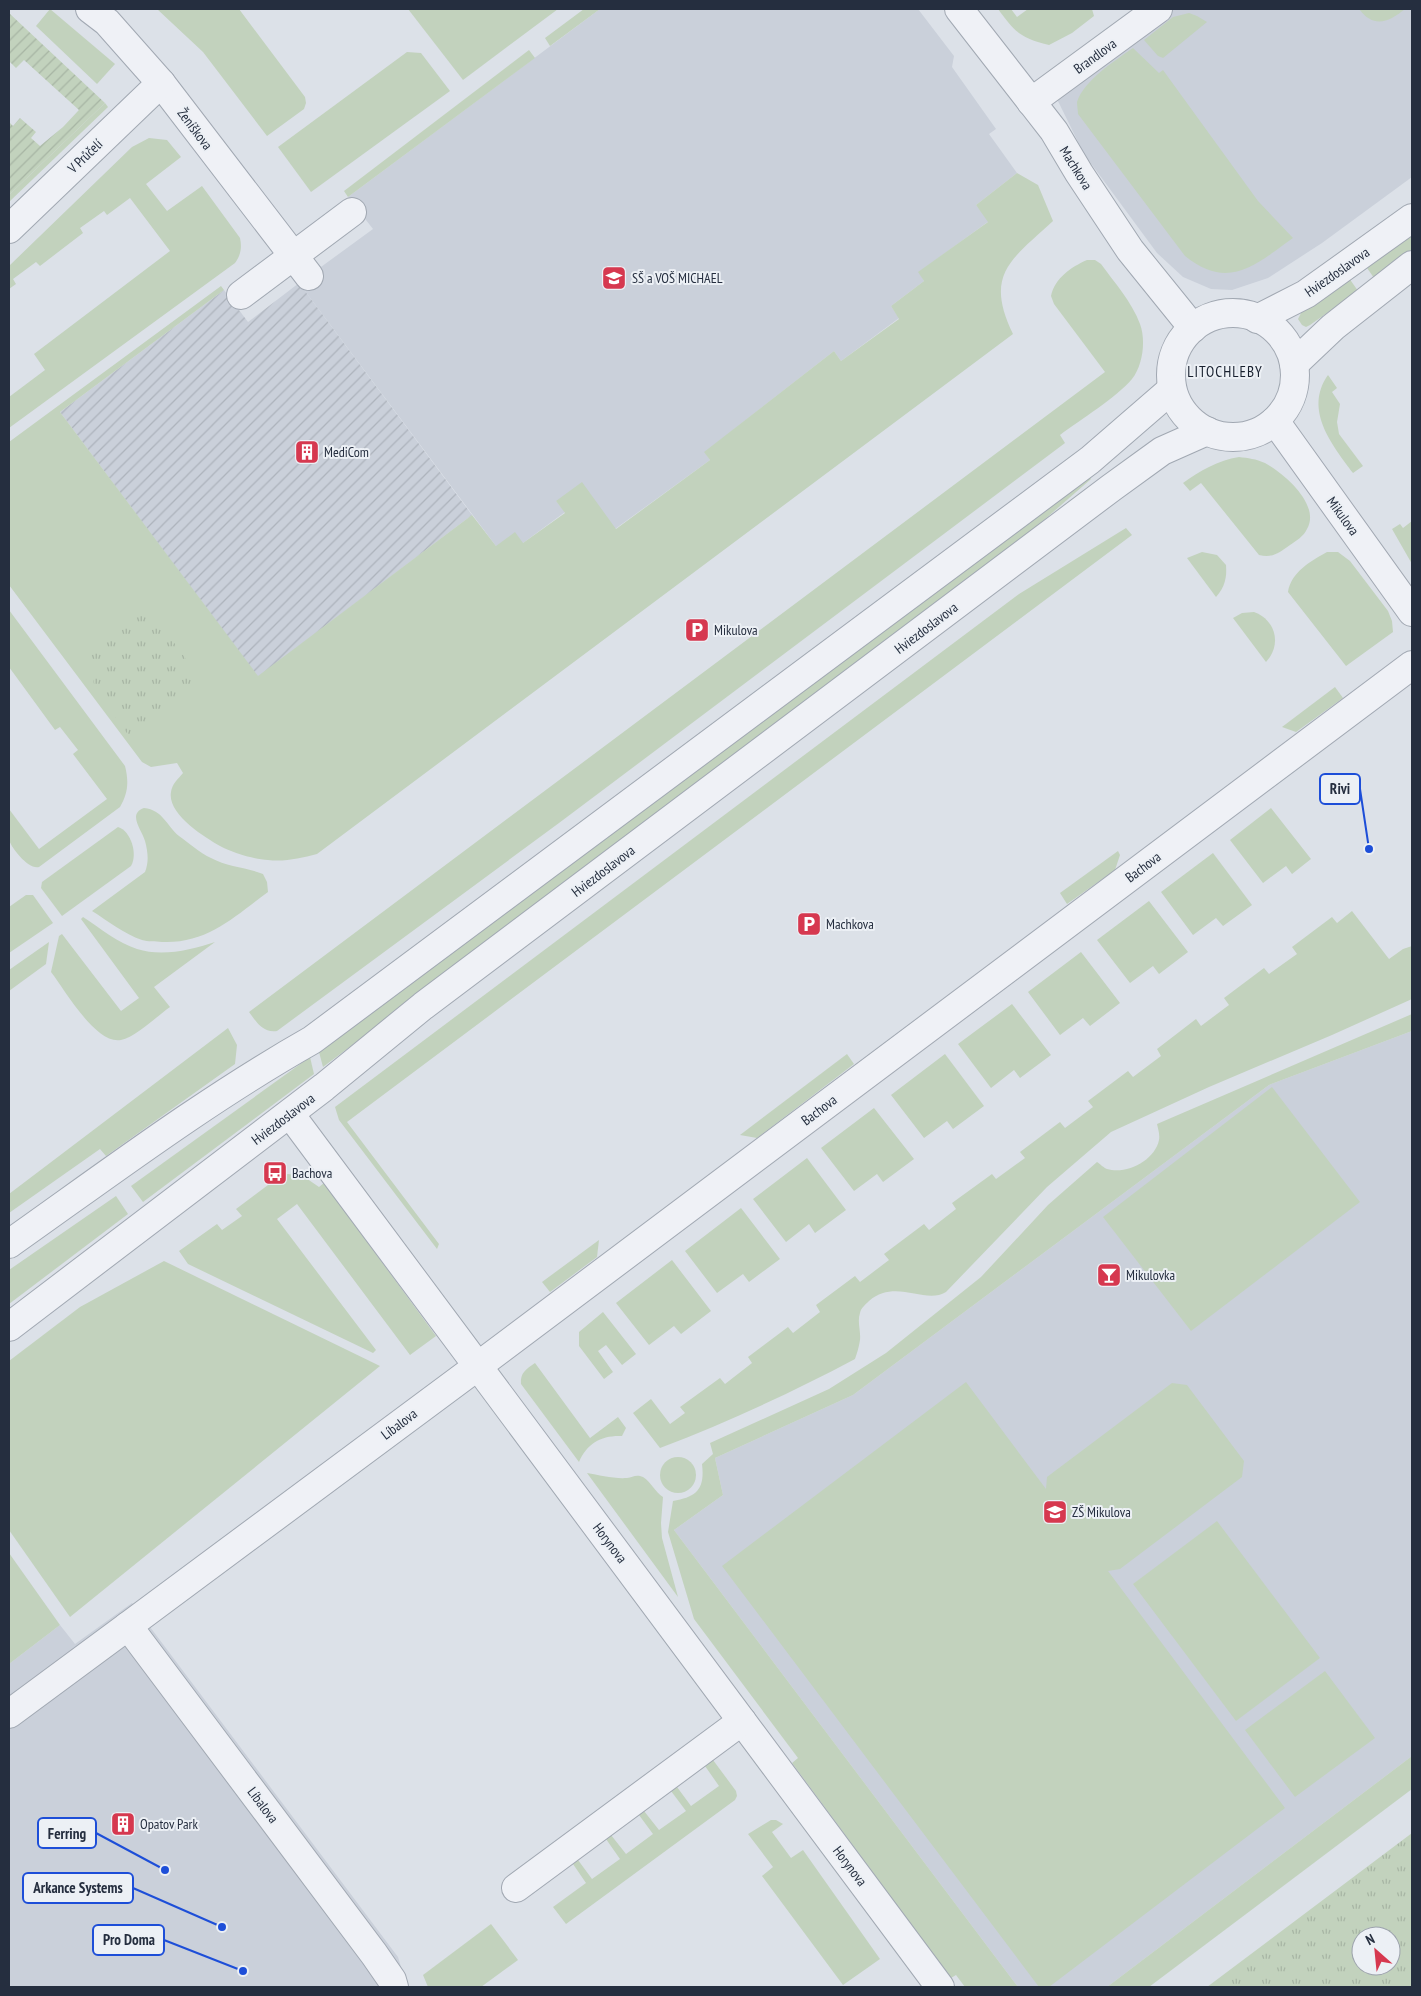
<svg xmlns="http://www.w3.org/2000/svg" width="1421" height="1996" font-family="'PT Sans Narrow',sans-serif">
<defs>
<pattern id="industrial-furrows" width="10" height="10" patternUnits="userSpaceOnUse" patternTransform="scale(1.25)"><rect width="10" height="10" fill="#cad0da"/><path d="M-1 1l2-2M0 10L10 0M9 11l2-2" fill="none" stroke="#adb3bc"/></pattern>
<pattern id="park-tufts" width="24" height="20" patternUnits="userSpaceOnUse" patternTransform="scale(1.25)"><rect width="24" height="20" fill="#c2d2bd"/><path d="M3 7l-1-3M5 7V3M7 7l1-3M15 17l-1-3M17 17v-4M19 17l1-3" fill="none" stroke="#a7b5a4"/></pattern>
<pattern id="garden-furrows" width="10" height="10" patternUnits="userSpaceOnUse" patternTransform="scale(1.25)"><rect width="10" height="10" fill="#c2d2bd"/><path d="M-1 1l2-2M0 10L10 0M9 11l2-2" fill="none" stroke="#a7b5a4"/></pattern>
</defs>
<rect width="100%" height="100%" fill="#dce1e8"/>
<g fill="#cad0da">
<path d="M600,9H918L954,56L952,67L996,129L989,134L1017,173L976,205L989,221L919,272L924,281L891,306L899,318L841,361L834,351L705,452L710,460L615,529L556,501L565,512L523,543L496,546L299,283L373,229L348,197Z"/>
<path d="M1171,9H1412V177L1322,243L1268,278L1232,290L1211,289L1183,277L1157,253L1084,154L1055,95Z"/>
<path d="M1412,1031V1756L1107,1987H1018L674,1530L723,1495L715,1458L853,1395L1269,1085Z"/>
<path d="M132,1603L398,1957L407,1987H9V1664L60,1625L75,1644Z"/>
</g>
<path fill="url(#industrial-furrows)" d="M299,283L472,515L258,677L60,412L224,290L248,322Z"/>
<g fill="#c2d2bd">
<path d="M50,9L115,64L97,84L36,26Z"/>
<path d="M157,9H239L305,97L306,103L304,109L267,136L203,52Z"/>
<path d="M408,9H558L463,80Z"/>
<path d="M584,9H600L550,46L545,38Z"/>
<path d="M998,9H1011L1017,17L1028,9H1092L1094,16L1072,33L1049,45C1020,38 1015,32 998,9Z"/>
<path d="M1359,9H1405C1389,22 1374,29 1359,9Z"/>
<path d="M1189,13L1197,16L1207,22L1163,58L1158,56L1144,40L1173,17Z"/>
<path d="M1133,48L1159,73L1163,70L1258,201L1293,238C1255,265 1229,291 1185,256L1078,114C1078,111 1077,106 1077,102C1084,80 1116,60 1133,48Z"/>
<path d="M529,50L535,58L348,197L344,191Z"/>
<path d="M407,52L421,53L450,91L311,192L278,147Z"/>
<path d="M105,103L108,107L9,202V195Z"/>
<path d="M149,138L167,140L181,157L146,184L167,211L202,186L240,238C242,247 241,255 235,263L9,428V397L45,370L34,354L170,251L130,198L107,215L104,211L80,228L83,233L40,266L36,262L13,279L16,284L9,289V266L132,147Z"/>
<path d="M1017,173L1038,185L1053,221C1011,260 984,274 1013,334L317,854C301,858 285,862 268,860C253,859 233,853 220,846C204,837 167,814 171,792C172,784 178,779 183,773L177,763L151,767L142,762L9,585V442L221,286L224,290L60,412L258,676L472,515L496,546L515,532L523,543L565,513L556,501L582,482L616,529L710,460L704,452L834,351L841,361L899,319L891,306L924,281L918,272L988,222L976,205Z"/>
<path d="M1412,230V249L1374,278L1365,265Z"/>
<path d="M1087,260H1095L1101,264C1114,282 1132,302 1140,324C1146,340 1143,365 1132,379C1117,397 1080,420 1060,435L1065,443L559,823L277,1031C263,1033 257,1023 249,1012L1105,372L1054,304L1051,296C1055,278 1071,267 1087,260Z"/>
<path d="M1349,278L1358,291L1310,325L1306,327L1302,325L1298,319L1301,313Z"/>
<path d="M1328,375L1337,388L1332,392L1340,404L1337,422L1339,434L1363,466L1353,473C1333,446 1303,410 1328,375Z"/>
<path d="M1239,457C1248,458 1256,459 1265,463C1284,473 1321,505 1307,529C1304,536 1296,541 1290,545C1279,553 1273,558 1259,555L1201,483L1190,491L1183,483C1200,471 1218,460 1239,457Z"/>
<path d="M1088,474L1091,479L997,561L323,1067L319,1052Z"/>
<path d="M1412,521V564L1392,529L1400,524L1403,528Z"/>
<path d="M1126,528L1132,535L347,1122L439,1244L437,1249L339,1120L335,1107L1019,594Z"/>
<path d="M1202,552L1217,555L1226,565C1227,577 1225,587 1216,597L1187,558Z"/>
<path d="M1327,552H1338L1350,561L1388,611L1392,621L1393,632L1346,666L1288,592C1291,572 1311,561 1327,552Z"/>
<path d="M9,610L125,766C129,782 128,793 120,807L39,867C29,870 12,849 9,840C6,832 9,818 9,809L39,849L107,799L73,754L78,750L60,727L55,730L9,667Z"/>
<path d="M1254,612C1276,620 1282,645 1266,662L1233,618L1242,613Z"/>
<path d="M1335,687L1343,698L1296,732L1282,727Z"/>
<path d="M144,808C163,810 166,825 179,836C189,843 200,853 211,858C227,867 246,867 263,874L267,882L268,892C234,917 207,944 162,942C155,941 148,942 142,940C124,934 108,921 92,911L145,872C149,862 148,852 145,841C142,830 127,814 144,808Z"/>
<path d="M1271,808L1311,859L1292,874L1286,866L1263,883L1230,840Z"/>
<path d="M118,827C131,831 138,854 131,866L62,916L41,888L42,882Z"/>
<path d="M1118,851L1120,855L1115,870L1067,904L1060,893Z"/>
<path d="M1213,853L1252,905L1223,926L1216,918L1193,935L1161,892Z"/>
<path d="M26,895H33L53,923L9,953V907Z"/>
<path d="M1149,901L1188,952L1159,974L1153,966L1130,983L1097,940Z"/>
<path d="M1352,911L1389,959L1403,949L1412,946V999L1332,1035L1209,1087L1111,1132L1047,1187L946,1292C925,1305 896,1278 869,1301C865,1305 861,1308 860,1313C857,1322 861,1331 860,1340C859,1347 857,1353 855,1359C791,1393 728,1422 660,1448L633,1413L651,1399L670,1424L685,1413L680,1407L720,1378L725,1384L752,1363L748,1357L788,1327L793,1333L820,1312L816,1305L855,1276L860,1282L889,1260L884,1254L924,1224L929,1230L956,1209L952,1203L992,1174L996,1179L1025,1158L1020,1152L1060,1122L1065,1128L1093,1107L1088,1101L1128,1071L1133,1077L1161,1056L1157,1049L1196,1019L1201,1026L1229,1005L1224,998L1264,968L1269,974L1297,954L1292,947L1332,917L1337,923Z"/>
<path d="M83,917C100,928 118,943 137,949C162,957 191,950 215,942L154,987L170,1007C157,1016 136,1037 121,1040C96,1045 65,990 51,972L59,936L62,934L121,1011L139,998L81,919Z"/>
<path d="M49,942L46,964L9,991V970Z"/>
<path d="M1081,952L1120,1003L1090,1026L1083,1018L1060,1035L1028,992Z"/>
<path d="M1012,1004L1051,1055L1020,1078L1014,1070L991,1088L958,1044Z"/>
<path d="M1412,1014V1031L1269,1085L853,1395L715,1458L723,1495L674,1530L1018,1987H965L956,1975L951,1978L792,1763L798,1758L694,1619L668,1532L673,1501C697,1497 705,1489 702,1464L713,1454L710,1443L829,1389L886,1353L981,1277L1048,1205L1097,1162C1100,1164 1104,1168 1107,1169C1127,1175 1155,1160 1159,1140C1160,1134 1158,1129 1157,1124Z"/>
<path d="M228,1028L237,1045L235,1064L106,1156L100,1149L9,1213V1194Z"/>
<path d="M847,1054L854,1064L757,1138L740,1135Z"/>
<path d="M945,1054L984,1106L953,1129L947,1121L924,1138L891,1095Z"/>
<path d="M310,1057L314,1074L143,1202L131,1186Z"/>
<path d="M1272,1087L1360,1202L1191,1331L1103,1217Z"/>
<path d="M874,1108L914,1159L883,1182L877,1174L854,1191L821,1148Z"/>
<path d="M807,1158L846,1210L815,1233L809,1224L786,1242L753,1199Z"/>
<path d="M288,1174L303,1176L319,1187L324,1183L436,1336L410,1355L297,1204L277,1219L376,1350L373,1353L188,1264L179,1251L217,1224L222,1230L242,1216L236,1209L280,1176Z"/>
<path d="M116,1196L128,1214L9,1304V1270Z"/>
<path d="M741,1208L780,1259L749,1282L743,1274L717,1293L685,1251Z"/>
<path d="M599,1240L597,1257L550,1292L542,1282Z"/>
<path d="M672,1260L711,1311L681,1334L674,1326L649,1345L616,1303Z"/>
<path d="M164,1261L380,1366L70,1617L9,1530V1361L80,1307Z"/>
<path d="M603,1312L636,1354L622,1365L606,1345L598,1351L613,1372L604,1379L579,1346V1332Z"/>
<path d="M535,1363L590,1438L618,1417L626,1428L622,1436C602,1435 587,1443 579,1462L521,1384C520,1373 526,1369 535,1363Z"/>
<path d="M966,1382L1046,1489L1047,1477L1172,1383L1187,1385L1244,1461L1242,1477L1120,1569L1108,1571L1285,1808L1049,1987H1039L722,1566Z"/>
<circle cx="678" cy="1475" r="18"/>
<path d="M587,1473C599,1475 614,1479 627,1478C633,1477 636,1474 643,1477C651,1482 655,1492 663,1497L661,1523L662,1538L678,1597Z"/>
<path d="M1217,1521L1320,1658L1236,1721L1133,1584Z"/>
<path d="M9,1553L60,1625L9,1664Z"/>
<path d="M1325,1671L1375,1738L1295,1797L1245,1730Z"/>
<path d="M1412,1756V1789L1149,1987H1107Z"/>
<path d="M713,1760L736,1791L737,1796L735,1800L566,1924L553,1907L586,1883L573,1864L578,1860L592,1879L620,1859L606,1839L611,1835L626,1854L653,1834L639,1815L644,1811L659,1830L686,1811L671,1791L677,1787L691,1806L719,1786L705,1766Z"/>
<path d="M771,1820H776L783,1824L772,1832L791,1858L803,1850L880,1959L843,1985L762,1876L773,1867L748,1834Z"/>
<path d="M491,1924L518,1960L481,1987H428L423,1975Z"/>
</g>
<g fill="url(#park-tufts)" fill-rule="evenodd">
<path d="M147,606L203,682L129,736L95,689L87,650Z"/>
<path d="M1412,1833V1987H1207ZM1361,1936H1391V1966H1361Z"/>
</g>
<path fill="url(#garden-furrows)" d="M9,13L105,103L9,195V122L13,126L20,118L36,132L31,138L40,146L63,127L79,110L24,60L16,68L9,61Z"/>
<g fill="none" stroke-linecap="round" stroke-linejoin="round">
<defs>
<g id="minor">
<path d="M90,9L107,22L161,83L309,276"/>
<path d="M959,9L1054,131L1079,173L1130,250L1193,328"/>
<path d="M1031,102L1158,9"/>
<path d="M9,229L161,83"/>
<path d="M241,295L352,212"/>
<circle cx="1233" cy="375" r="62"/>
<path d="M1257,319L1306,294L1412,218"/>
<path d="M1294,364L1333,327L1412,265"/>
<path d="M1275,421L1412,612"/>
<path d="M290,1114L940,1987"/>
<path d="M9,1244C108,1174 206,1100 312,1040L1090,460L1172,389"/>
<path d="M9,1327L324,1087L423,1006L1111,488L1162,451L1207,431"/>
<path d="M128,1626L478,1366L1412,665"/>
<path d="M9,1714L128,1626L374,1954L392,1980L394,1987"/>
<path d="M516,1888L742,1721"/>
</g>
</defs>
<use href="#minor" stroke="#a1a8b2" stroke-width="30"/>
<use href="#minor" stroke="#eff1f6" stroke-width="28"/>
</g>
<defs>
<symbol id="university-square" viewBox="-11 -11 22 22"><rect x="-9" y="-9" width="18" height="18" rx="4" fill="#d6384f" stroke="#ecf0f5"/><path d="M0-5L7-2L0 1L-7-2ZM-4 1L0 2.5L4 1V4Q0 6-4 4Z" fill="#fff"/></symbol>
<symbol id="building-square" viewBox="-11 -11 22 22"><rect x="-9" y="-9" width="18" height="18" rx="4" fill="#d6384f" stroke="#ecf0f5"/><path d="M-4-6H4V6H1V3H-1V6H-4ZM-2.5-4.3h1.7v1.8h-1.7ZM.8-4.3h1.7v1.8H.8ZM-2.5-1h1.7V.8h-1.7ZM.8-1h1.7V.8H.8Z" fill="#fff"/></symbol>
<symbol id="parking-square" viewBox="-11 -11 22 22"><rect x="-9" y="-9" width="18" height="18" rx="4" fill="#d6384f" stroke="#ecf0f5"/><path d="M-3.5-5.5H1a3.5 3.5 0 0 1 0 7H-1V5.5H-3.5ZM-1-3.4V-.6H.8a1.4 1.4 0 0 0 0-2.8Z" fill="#fff"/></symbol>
<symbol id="bus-square" viewBox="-11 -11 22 22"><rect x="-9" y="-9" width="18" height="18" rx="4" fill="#d6384f" stroke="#ecf0f5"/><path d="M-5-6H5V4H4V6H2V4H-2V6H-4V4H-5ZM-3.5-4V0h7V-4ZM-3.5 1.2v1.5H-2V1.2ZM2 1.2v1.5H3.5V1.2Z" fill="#fff"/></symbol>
<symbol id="bar-square" viewBox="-11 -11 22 22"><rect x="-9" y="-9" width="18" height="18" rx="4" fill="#d6384f" stroke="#ecf0f5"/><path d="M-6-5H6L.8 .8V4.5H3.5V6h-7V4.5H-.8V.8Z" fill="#fff"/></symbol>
<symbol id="school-square" viewBox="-11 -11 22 22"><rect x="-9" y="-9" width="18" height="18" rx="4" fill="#d6384f" stroke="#ecf0f5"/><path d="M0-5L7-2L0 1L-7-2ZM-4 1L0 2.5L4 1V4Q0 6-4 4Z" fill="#fff"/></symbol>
</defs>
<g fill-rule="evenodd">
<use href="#university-square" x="600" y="264" width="28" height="28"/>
<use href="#building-square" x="293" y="438" width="28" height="28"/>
<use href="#parking-square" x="683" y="616" width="28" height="28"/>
<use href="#parking-square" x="795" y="910" width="28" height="28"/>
<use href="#bus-square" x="261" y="1159" width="28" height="28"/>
<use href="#bar-square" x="1095" y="1261" width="28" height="28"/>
<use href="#school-square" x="1041" y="1498" width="28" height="28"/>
<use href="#building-square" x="109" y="1810" width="28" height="28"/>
</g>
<g text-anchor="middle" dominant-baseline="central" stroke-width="4" stroke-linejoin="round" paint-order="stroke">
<g font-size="14" fill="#252e3f" stroke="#ecf0f5">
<text transform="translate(1095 56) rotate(-36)">Brandlova</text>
<text transform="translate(195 129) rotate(53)">Ženíškova</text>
<text transform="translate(85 156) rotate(-44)">V Průčelí</text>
<text transform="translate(1076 168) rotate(58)">Machkova</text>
<text transform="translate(1337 272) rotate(-35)">Hviezdoslavova</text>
<text transform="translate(1343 516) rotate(54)">Mikulova</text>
<text transform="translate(926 628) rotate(-37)">Hviezdoslavova</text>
<text transform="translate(1143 867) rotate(-37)">Bachova</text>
<text transform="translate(603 871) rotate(-37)">Hviezdoslavova</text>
<text transform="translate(819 1110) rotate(-37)">Bachova</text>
<text transform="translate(283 1119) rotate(-37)">Hviezdoslavova</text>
<text transform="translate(399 1424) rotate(-37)">Líbalova</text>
<text transform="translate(610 1543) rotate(53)">Horynova</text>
<text transform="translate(263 1805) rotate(53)">Líbalova</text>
<text transform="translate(850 1866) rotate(53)">Horynova</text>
</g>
<g font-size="14" fill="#252e3f" stroke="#ecf0f5" text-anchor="start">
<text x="632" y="278">SŠ a VOŠ MICHAEL</text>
<text x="324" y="452">MediCom</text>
<text x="714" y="630">Mikulova</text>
<text x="826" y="924">Machkova</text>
<text x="292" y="1173">Bachova</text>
<text x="1126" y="1275">Mikulovka</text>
<text x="1072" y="1512">ZŠ Mikulova</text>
<text x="140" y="1824">Opatov Park</text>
</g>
<g font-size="15" letter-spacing="1" fill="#18202f" stroke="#ecf0f5">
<text x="1225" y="371">LITOCHLEBY</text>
</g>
</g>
<path fill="none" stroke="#1d4ed8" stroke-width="2" d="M1369 849L1360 789M165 1870L96 1833M222 1927L133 1888M243 1971L164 1940"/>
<g fill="#1d4ed8" stroke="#ecf0f5" stroke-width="2">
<circle cx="1369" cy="849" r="5"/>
<circle cx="165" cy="1870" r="5"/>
<circle cx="222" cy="1927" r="5"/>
<circle cx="243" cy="1971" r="5"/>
</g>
<g fill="#ecf0f5" stroke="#1d4ed8" stroke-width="2">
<rect x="1320" y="774" width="40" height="30" rx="5"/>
<rect x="38" y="1818" width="58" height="30" rx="5"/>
<rect x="23" y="1873" width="110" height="30" rx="5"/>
<rect x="93" y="1925" width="71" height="30" rx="5"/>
</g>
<g font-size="15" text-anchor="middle" font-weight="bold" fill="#252e3f">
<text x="1340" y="794">Rivi</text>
<text x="67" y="1839">Ferring</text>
<text x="78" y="1893">Arkance Systems</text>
<text x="129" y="1945">Pro Doma</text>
</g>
<rect width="1421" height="1996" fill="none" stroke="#252e3f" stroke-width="20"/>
<g transform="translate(1376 1951) rotate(333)"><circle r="24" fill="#ecf0f5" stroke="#9ca2ac"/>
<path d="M0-4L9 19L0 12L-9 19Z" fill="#d6384f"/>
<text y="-8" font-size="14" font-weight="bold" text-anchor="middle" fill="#252e3f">N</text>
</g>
</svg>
